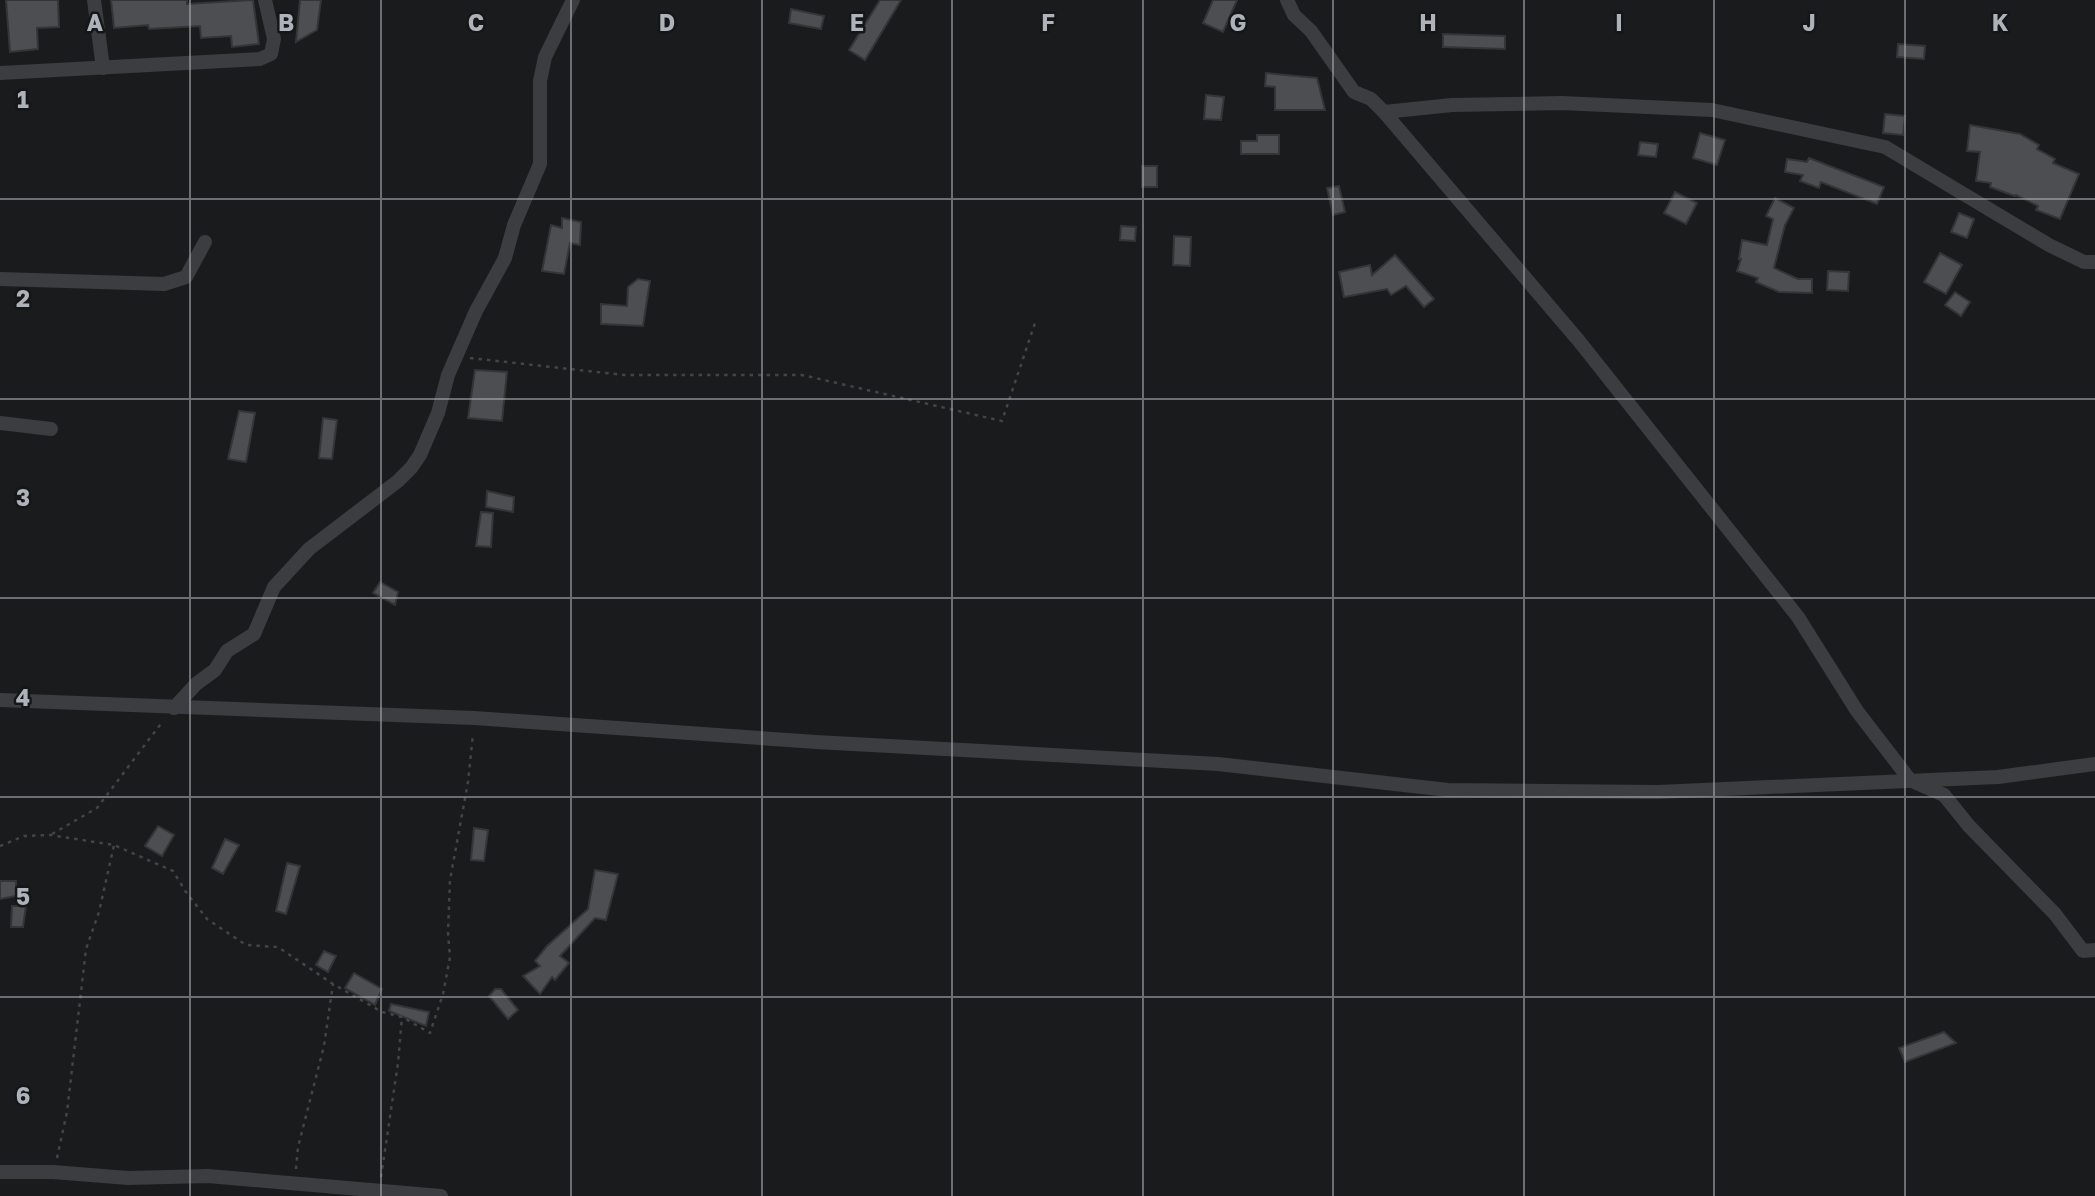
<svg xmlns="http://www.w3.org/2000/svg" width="2095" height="1196" font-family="'Golos Text',sans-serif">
<rect width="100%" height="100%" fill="#1a1b1c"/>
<g fill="#4c4e51" stroke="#353538" stroke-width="2">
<path d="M6,0H58L59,27L37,28L38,49L10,52Z"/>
<path d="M111,0H187V4L253,0L259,44L232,47L231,36L201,38L200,26L149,29L148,25L114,28Z"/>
<path d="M300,0H321L317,30L296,42Z"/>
<path d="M880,0H901L865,60L849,50Z"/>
<path d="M1213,0H1237L1223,32L1203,23Z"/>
<path d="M791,9L824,16L821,29L789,23Z"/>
<path d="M1443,34L1505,36V49L1443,47Z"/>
<path d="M1898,44L1925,46L1924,59L1897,57Z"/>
<path d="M1266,73L1317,78L1325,110H1275V87L1265,86Z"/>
<path d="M1206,95L1224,97L1221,120L1204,119Z"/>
<path d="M1885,114L1905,116L1903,135L1883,133Z"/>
<path d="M1970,125L2020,134L2039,145L2037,149L2055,159L2053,163L2079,174L2060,219L2036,210L2038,206L2016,195L2015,196L1990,187L1991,183L1976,181L1980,152L1967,151Z"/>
<path d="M1700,133L1725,140L1717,165L1693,158Z"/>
<path d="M1257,135H1279V154H1241V141H1257Z"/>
<path d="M1640,142L1658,144L1656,157L1638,155Z"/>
<path d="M1809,158L1884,187L1877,204L1821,182L1819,188L1800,181L1803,175L1785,172L1787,159L1807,162Z"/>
<rect x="1142" y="166" width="15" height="21"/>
<path d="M1339,186L1345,212L1333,215L1327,188Z"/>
<path d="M1675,192L1697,203L1686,224L1664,213Z"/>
<path d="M1775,198L1794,208L1785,225L1774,268L1798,279H1812V293L1779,292L1756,282L1758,278L1737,271L1741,259H1739L1742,240L1767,245L1773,219L1766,216Z"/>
<path d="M1959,213L1974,219L1967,238L1951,232Z"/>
<path d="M562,218L581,222L580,245L570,243L564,274L542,271L551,225L562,228Z"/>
<path d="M1121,226L1136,227L1135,241L1120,240Z"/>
<path d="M1174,236L1191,237L1190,266L1173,265Z"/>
<path d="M1940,253L1962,265L1946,294L1924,282Z"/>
<path d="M1395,255L1434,299L1424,307L1406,286L1391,295L1387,289L1344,297L1339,272L1370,265L1372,275Z"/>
<path d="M1828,271L1849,272L1848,291L1827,290Z"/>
<path d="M638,279L650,281L643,326L601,324V304L627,306L628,287Z"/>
<path d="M1955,292L1970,302L1961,316L1945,305Z"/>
<path d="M475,370L507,372L502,421L468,418Z"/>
<path d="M239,411L255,413L246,462L228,459Z"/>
<path d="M323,418L337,420L332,459L319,458Z"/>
<path d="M487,491L514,497L513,512L486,507Z"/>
<path d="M481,512L493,513L491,547L476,546Z"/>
<path d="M380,582L398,592L395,605L373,593Z"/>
<path d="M158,826L174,835L162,856L145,846Z"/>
<path d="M474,828L488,830L484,861L471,860Z"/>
<path d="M225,839L239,845L223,874L212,868Z"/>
<path d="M287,863L300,866L286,914L276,911Z"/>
<path d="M595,870L618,874L606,920L595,918L560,956L569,963L555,980L552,977L540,994L523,976L540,966L535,961L547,946L588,909Z"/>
<path d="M0,881H16V896L0,899Z"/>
<path d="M12,906H26L23,927H11Z"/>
<path d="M324,951L336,956L328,972L316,965Z"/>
<path d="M354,973L382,989L375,1005L345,988Z"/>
<path d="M495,989H501L518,1010L508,1019L489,996Z"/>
<path d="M391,1004L429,1012L426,1026L389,1011Z"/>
<path d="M1944,1032L1956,1043L1905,1062L1899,1048Z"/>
</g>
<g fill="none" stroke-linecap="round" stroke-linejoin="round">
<g stroke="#424448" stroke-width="2.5" stroke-dasharray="3.5 5" stroke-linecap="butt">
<path d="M470,358L624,375H802L1002,421L1036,320"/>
<path d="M52,834L97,808L163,721"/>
<path d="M0,846L24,836L50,835L114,845L173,871L186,892L207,919L246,945L278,947L333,984L382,1012L402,1017L430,1033L443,994L450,957L448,933L450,880L468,782L473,734"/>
<path d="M57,1158L67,1112L86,949L99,912L114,845"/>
<path d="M296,1169L298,1147L324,1046L333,984"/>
<path d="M381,1177L398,1063L402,1017"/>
</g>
<g stroke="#3c3d41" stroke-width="14">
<path d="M94,0L103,68"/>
<path d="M1287,0L1294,15L1311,31L1354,92L1371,99L1384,112L1579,341L1798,617L1857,711L1910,780L1944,795L1969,826L2055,914L2083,951L2095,950"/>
<path d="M0,73L260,59L271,54L274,39L265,0"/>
<path d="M1384,112L1452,105L1562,103L1712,110L1885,147L2049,245L2084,262H2095"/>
<path d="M0,279L164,284L186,277L205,242"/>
<path d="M0,423L51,429"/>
<path d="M0,700L474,718L816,742L1218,764L1448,790L1658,792L1998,777L2095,764"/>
<path d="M174,708L196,684L215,670L227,651L254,634L274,587L309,549L398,481L411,468L420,455L438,413L448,375L476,311L505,258L514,225L540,164V81L545,57L573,0"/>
<path d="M0,1172H53L128,1178L208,1176L441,1196"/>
</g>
</g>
<path fill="none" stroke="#aeb3bb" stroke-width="2" stroke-opacity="0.55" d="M190,0V1196M381,0V1196M571,0V1196M762,0V1196M952,0V1196M1143,0V1196M1333,0V1196M1524,0V1196M1714,0V1196M1905,0V1196M0,199H2095M0,399H2095M0,598H2095M0,797H2095M0,997H2095"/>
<g font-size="23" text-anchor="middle" font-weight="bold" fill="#aeb3bb" stroke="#151617" stroke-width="5" stroke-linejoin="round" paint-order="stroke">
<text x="95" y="31">A</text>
<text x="286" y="31">B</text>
<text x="476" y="31">C</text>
<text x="667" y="31">D</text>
<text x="857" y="31">E</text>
<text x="1048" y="31">F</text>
<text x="1238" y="31">G</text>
<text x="1428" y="31">H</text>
<text x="1619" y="31">I</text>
<text x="1809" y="31">J</text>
<text x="2000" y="31">K</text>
<text x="23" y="108">1</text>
<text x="23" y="307">2</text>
<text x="23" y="506">3</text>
<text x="23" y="706">4</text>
<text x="23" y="905">5</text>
<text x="23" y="1104">6</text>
</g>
</svg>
